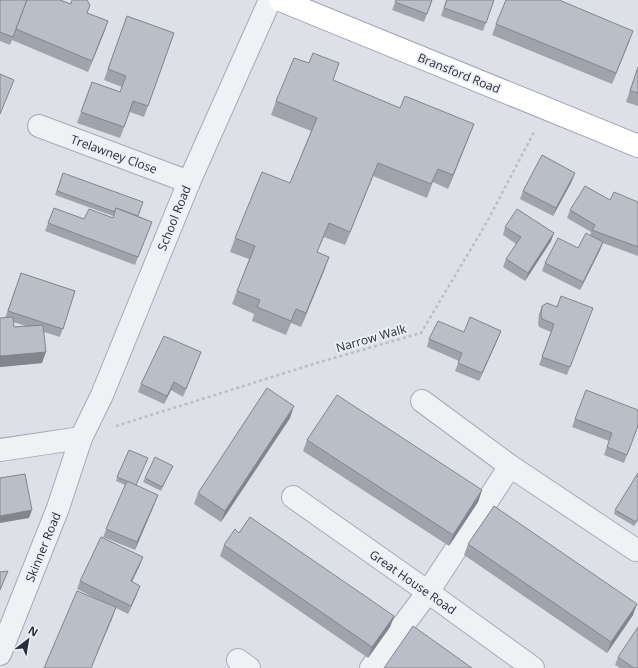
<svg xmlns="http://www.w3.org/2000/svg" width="638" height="668" font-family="'Open Sans',sans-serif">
<rect width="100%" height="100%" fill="#dde0e7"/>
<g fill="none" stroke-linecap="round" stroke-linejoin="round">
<defs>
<g id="minor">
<path d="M39,126L189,182"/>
<path d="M422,401L510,466L636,550"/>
<path d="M0,450L81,438"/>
<path d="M293,497L428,592L533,668"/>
<path d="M0,654L58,508L81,438L102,395L189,182L270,0"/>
<path d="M238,660L249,668"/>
<path d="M371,668L428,592L510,466"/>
</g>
<path id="major" d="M280,0L638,146"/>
</defs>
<use href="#minor" stroke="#a6aab4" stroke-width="24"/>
<use href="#major" stroke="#9ca3b2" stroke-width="24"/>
<path stroke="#bbbec5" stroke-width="2.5" stroke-dasharray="3 3" stroke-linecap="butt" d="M116,426L320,362L421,333L487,222L534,132"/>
<use href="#minor" stroke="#eff1f5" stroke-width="22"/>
<use href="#major" stroke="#fff" stroke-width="22"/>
</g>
<g fill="#a0a3ad" fill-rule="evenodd">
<path d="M0,0L90,5L87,13L108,21L88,72L12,40L14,35L10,45L0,41Z"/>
<path d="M396,0H432L424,22L392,10Z"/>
<path d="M446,0H494L483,31L441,16Z"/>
<path d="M127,16L174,33L144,117L130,112L120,138L77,123L92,82L120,92L122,87L104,80Z"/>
<path d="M496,24L629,42L612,84L492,35Z"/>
<path d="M638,66V106L626,102Z"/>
<path d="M333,81L400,108L474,124L448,189L433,182L427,198L373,176L345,245L324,237L317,252L324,271L301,327L291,323L286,335L252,321L254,314L232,304L249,259L230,252L235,238L290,183L311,131L271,115L276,101Z"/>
<path d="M63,173L138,216L152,222L135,265L45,231L54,208L84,219L113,218V216L55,195Z"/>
<path d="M572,181L553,216L520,199L523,191Z"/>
<path d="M610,200L638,202V256L603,243L600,250L580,290L542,271L545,263L578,248L590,236L591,232L567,218L570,210Z"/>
<path d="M505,227L554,233L551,241L525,281L503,267L506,259L516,244L503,235Z"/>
<path d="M21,273L75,291L60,337L44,332L42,363L0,367V318H5ZM13,322L26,326L14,327Z"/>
<path d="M542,306L593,308L567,375L539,365L551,332L539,327L538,323L539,314Z"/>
<path d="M501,331L479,381L455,371L459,361L427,347L429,339L464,332Z"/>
<path d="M201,352L183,397L171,390L164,404L138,392L141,384Z"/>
<path d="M290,418L221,522L194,504L198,493Z"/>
<path d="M575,419L638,426L624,463L604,455L609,441L572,427Z"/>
<path d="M307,440L482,490L478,502L449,546L303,451Z"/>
<path d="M173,466L161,491L143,482L145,478Z"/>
<path d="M638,473V520L634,526L614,514L615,510Z"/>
<path d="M117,477L137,485L155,503L135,550L103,537L125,485L116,481Z"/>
<path d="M468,544L633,615L607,653L464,555Z"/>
<path d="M224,545L394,616L390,627L368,658L220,556Z"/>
<path d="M140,565L132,582L137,594L128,614L116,608L91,668H44L105,603L77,589L80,581Z"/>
<path d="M618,657L638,668H620L615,665Z"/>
</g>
<g fill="#82858d">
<path d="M108,21L104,33L88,72L92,61Z"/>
<path d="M633,31L629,42L612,84L616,73Z"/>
<path d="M474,124L469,137L448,189L453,175Z"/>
<path d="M378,163L373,176L345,245L350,232Z"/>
<path d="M575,173L572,181L553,216L556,208Z"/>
<path d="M554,233L551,241L525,281L528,273Z"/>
<path d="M603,242L600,250L580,290L583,282Z"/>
<path d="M329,257L324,271L301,327L306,313Z"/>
<path d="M501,331L498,339L479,381L482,373Z"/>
<path d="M46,352L42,363L0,367V356Z"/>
<path d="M174,382L171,390L164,404L167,396Z"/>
<path d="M294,406L290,418L221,522L225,511Z"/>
<path d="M482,490L478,502L449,546L453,535Z"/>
<path d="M158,495L155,503L135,550L137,542Z"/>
<path d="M32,510L29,518L0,523V516Z"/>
<path d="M143,557L140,565L128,589L131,581Z"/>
<path d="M140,586L137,594L128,614L131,606Z"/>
<path d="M637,604L633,615L607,653L611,642Z"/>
<path d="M116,607L112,619L91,668Z"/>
<path d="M394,616L390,627L368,658L372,647Z"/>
</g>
<g fill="#babec9" stroke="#82858d">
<path d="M0,0H27L13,37L0,32Z"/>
<path d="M27,0H60L71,4L72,0H87L90,5L87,13L108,21L92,61L16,29Z"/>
<path d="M396,0H432L427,14L395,2Z"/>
<path d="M447,0H494L486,23L444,8Z"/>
<path d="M506,0H559L633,31L616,73L496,24Z"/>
<path d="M127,16L174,33L148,106L133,101L124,127L81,112L92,82L120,92L126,76L108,69Z"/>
<path d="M313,53L339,63L333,80L400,108L405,96L474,124L453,175L438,169L431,184L378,163L350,232L329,223L317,252L329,257L306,313L296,309L291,321L257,307L260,300L237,291L255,246L235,238L262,172L290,183L317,118L276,101L294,58L309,63Z"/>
<path d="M638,67V93L630,91Z"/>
<path d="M0,74L14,80L0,114Z"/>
<path d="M542,155L575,173L556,208L523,191Z"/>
<path d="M63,173L143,202L138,216L116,208L115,212L57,191Z"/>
<path d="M585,186L610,200L614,192L638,202V247L592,230L595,225L570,210Z"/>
<path d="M54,208L84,219L89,209L113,218L116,208L152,222L138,257L48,223Z"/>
<path d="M517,209L554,233L528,273L506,259L521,237L505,227Z"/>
<path d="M586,233L603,242L583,282L545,263L558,238L578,248Z"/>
<path d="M21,273L75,291L63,329L8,311Z"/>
<path d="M561,296L593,308L570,367L542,357L554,324L542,319L541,315L542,306L547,303L557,307Z"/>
<path d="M13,317L14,327L43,325L46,352L0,356V318Z"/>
<path d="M470,317L501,331L482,373L458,363L462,353L429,339L438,321L464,332Z"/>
<path d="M164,336L201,352L186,389L174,382L167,396L141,384Z"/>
<path d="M267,388L294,406L225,511L198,493Z"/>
<path d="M586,390L638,410V426L627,455L607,447L612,433L575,419Z"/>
<path d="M337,395L482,490L453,535L307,440Z"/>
<path d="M129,450L148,458L136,485L117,477Z"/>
<path d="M155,457L173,466L162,487L145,478Z"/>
<path d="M638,473V518L636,522L615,510Z"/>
<path d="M25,474L32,510L0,516V478Z"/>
<path d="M127,481L158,495L137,542L106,529Z"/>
<path d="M494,506L637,604L611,642L468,544Z"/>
<path d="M250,517L394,616L372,647L224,545L235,529L239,533Z"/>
<path d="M101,537L143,557L131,581L140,586L131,606L80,581Z"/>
<path d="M8,571L0,590V572Z"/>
<path d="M77,591L116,607L91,668H44Z"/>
<path d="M413,626L472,668H384Z"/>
<path d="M638,627V668H634L618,657Z"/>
</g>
<g text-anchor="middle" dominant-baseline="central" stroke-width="3.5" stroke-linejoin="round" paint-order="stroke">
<g font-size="12" fill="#262d3d" stroke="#eceff4">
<text transform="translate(459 73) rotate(22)">Bransford Road</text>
<text transform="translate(114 154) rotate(20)">Trelawney Close</text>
<text transform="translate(174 218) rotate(-68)">School Road</text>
<text transform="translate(371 338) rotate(-16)">Narrow Walk</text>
<text transform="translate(43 547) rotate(-68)">Skinner Road</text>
<text transform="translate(413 582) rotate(35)">Great House Road</text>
</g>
</g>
<g transform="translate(28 640) rotate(31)" stroke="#eceff4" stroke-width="3" paint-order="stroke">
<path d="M0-3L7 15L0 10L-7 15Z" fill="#262d3d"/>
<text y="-6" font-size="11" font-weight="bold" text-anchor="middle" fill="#262d3d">N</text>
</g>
</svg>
